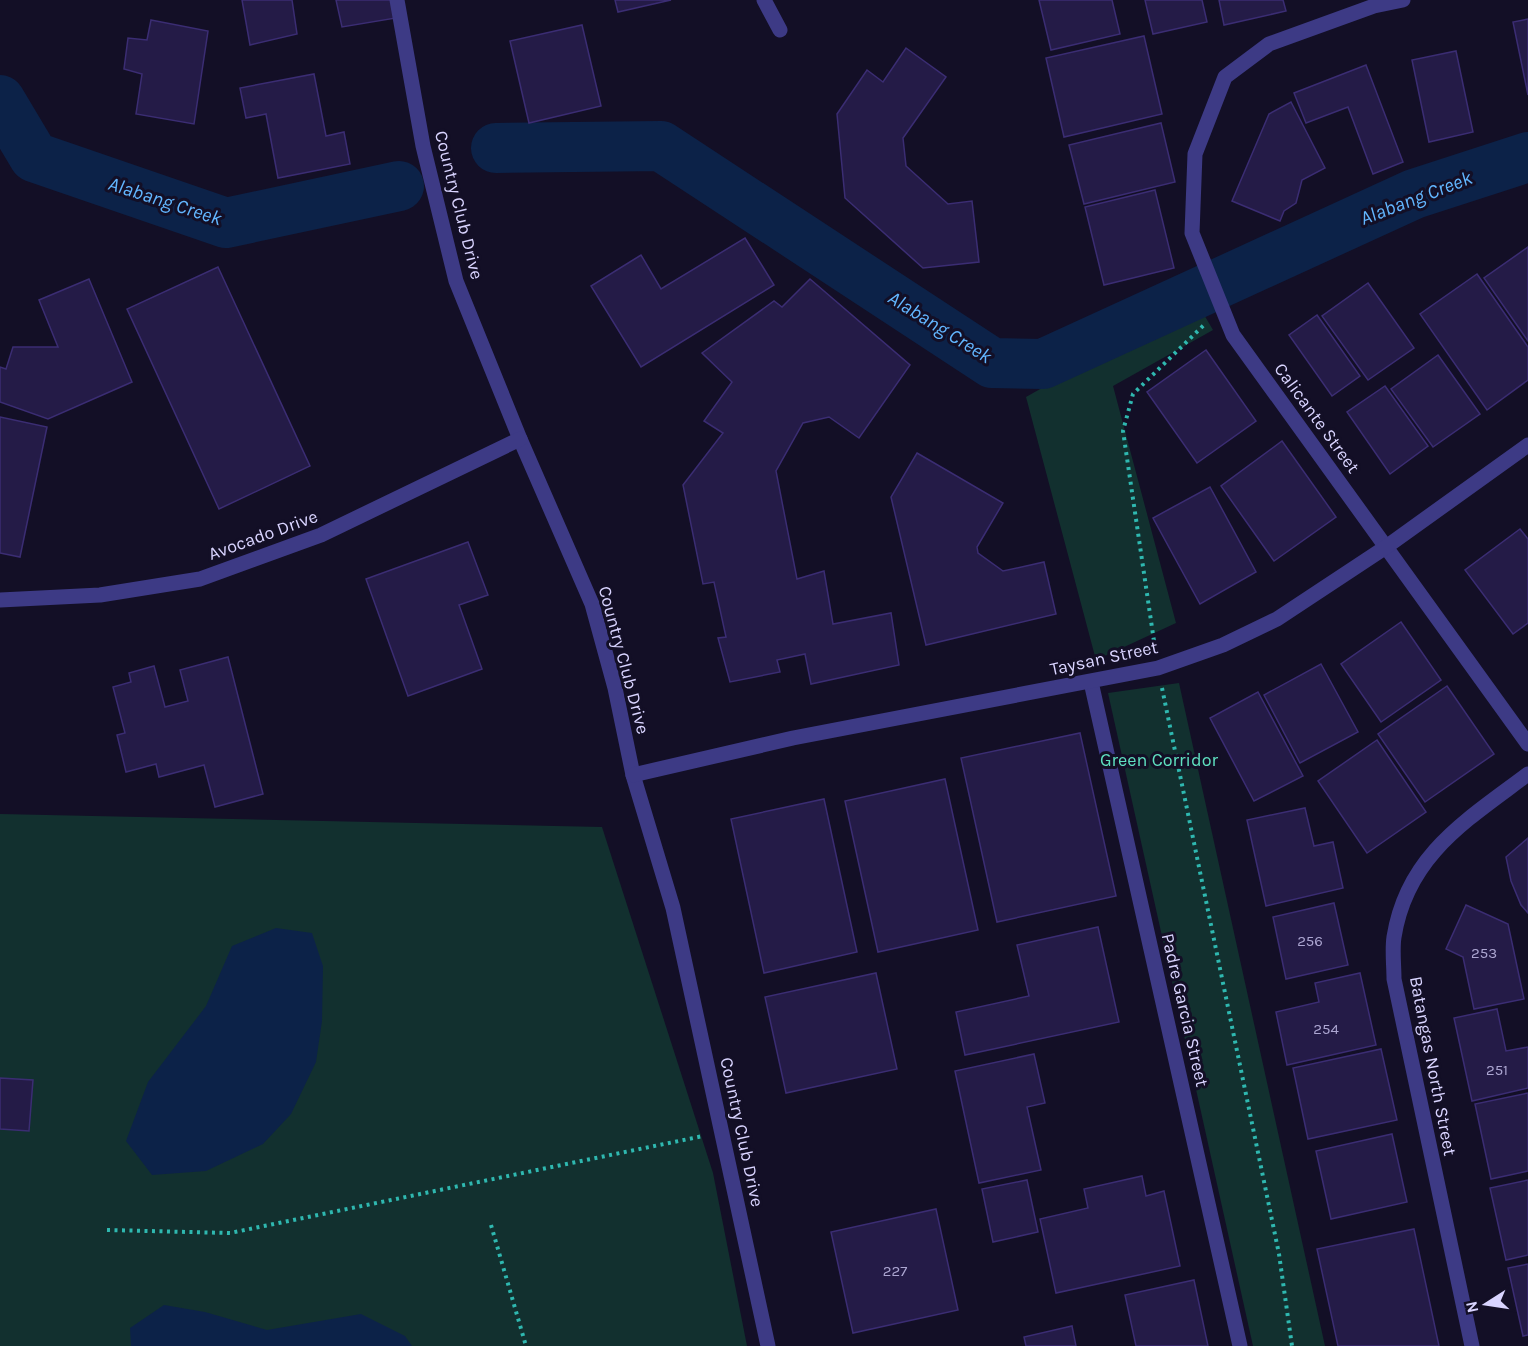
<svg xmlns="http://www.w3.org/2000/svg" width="1528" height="1346" font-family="Karla,sans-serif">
<rect width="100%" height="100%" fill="#130f26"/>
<g fill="#12302f">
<path d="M1196,301L1213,330L1113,386L1176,623L1096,660L1026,397Z"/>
<path d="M1179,683L1325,1346H1253L1108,693Z"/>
<path d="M0,814L602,827L713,1173L747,1346H0Z"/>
</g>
<g fill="#0c2248">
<path d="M276,928L312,933L323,966L322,1021L316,1062L291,1114L263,1144L206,1171L152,1175L126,1141L148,1082L206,1006L232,946Z"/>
<path d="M164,1305L205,1312L267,1330L361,1314L405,1336L412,1346H131L130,1328Z"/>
</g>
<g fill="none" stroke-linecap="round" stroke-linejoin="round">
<g stroke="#0c2248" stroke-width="50">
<path d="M0,100L34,157L226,223L399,186"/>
<path d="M496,148L661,146L992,363L1043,364L1414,194L1528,157"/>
</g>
</g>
<g fill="#241b47" stroke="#3b2d73" stroke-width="1.5">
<path d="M242,0H292L297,34L250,45Z"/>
<path d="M336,0H392L396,18L342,27Z"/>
<path d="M615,0H671L618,12Z"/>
<path d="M1039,0H1112L1120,34L1051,50Z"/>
<path d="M1145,0H1202L1207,22L1153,34Z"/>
<path d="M1219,0H1283L1286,11L1224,25Z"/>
<path d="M1528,19V95L1513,22Z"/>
<path d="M151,20L208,31L194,124L136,114L142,74L124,69L128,38L147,40Z"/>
<path d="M582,25L601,106L529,123L510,41Z"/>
<path d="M1144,36L1162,114L1064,137L1046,58Z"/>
<path d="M906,48L946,77L903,138L906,166L948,204L972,201L979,262L923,268L845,198L837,114L867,70L883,82Z"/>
<path d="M1456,51L1473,132L1429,142L1412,60Z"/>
<path d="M1366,65L1403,162L1373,174L1348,107L1306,123L1294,93Z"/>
<path d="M314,74L326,136L344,132L350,164L278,178L266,114L246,118L240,88Z"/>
<path d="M1291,102L1325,168L1302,180L1296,203L1284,211L1280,221L1232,201L1269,114Z"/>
<path d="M1161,123L1175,182L1084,204L1069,145Z"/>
<path d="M1155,190L1174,268L1104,285L1085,207Z"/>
<path d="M745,238L774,285L641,367L591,286L641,255L661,289Z"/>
<path d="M1528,247V341L1484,278Z"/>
<path d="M218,267L310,466L219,509L127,309Z"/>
<path d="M1477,274L1528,347V380L1487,410L1420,314Z"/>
<path d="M89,279L132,382L48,419L0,402V367L6,369L13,347H58L39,300Z"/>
<path d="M810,279L910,365L859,438L829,417L803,423L776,471L797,579L824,571L833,624L891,613L899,665L811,684L805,654L777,660L780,672L730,682L718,638L726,637L714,582L703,584L683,485L723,433L704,421L732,382L702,353L774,301L782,307Z"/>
<path d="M1368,283L1414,348L1368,380L1322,316Z"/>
<path d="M1317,315L1360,376L1332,396L1289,335Z"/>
<path d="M1206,350L1256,421L1197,463L1147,392Z"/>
<path d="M1438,355L1480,414L1433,447L1391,389Z"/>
<path d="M1385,386L1428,446L1390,474L1347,412Z"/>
<path d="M0,417L47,427L20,557L0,553Z"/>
<path d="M1282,441L1336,517L1274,561L1221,486Z"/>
<path d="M917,453L1003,503L977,547L978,553L1003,571L1044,562L1056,614L926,645L891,497Z"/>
<path d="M1210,487L1256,572L1200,604L1153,518Z"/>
<path d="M1520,529L1528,539V623L1513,634L1465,570Z"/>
<path d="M468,542L488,595L459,605L482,669L408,696L366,579Z"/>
<path d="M1401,622L1441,680L1381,722L1341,664Z"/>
<path d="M228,657L263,794L215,807L204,765L159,777L156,764L126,772L117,735L125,733L113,687L131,682L129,673L154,666L165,707L188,701L180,670Z"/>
<path d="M1321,664L1358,732L1300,763L1264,695Z"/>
<path d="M1447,686L1494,754L1425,802L1378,734Z"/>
<path d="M1258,692L1303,776L1254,801L1210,718Z"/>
<path d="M1080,733L1116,896L997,922L961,758Z"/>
<path d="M1377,740L1426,812L1367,853L1318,781Z"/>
<path d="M945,779L978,930L878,952L845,801Z"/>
<path d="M824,799L857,952L764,973L731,819Z"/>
<path d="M1305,808L1314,846L1333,842L1343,888L1266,906L1247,820Z"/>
<path d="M1528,838V913L1521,905L1511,881L1506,857Z"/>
<path d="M1334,903L1348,965L1286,979L1273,917Z"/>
<path d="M1466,905L1508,924L1524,999L1474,1009L1463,957L1446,949Z"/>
<path d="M1098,927L1119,1022L965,1055L956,1012L1029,996L1017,945Z"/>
<path d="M876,973L897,1069L786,1093L765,997Z"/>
<path d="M1360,973L1376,1045L1287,1065L1276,1012L1319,1002L1315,983Z"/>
<path d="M1497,1009L1506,1051L1528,1047V1088L1472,1101L1454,1018Z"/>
<path d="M1381,1049L1397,1120L1308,1139L1293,1068Z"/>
<path d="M1034,1054L1045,1103L1027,1107L1041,1170L979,1183L955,1071Z"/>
<path d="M0,1078L33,1080L29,1131L0,1129Z"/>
<path d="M1528,1093V1171L1491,1179L1475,1104Z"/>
<path d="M1392,1134L1407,1202L1331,1219L1316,1151Z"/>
<path d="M1142,1176L1146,1196L1164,1191L1180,1266L1056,1293L1040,1219L1088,1208L1084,1189Z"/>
<path d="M1027,1180L1038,1232L993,1242L982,1189Z"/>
<path d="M1528,1180V1255L1506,1260L1490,1188Z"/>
<path d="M936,1209L958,1310L853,1333L831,1232Z"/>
<path d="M1414,1229L1439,1346H1338L1317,1249Z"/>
<path d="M1528,1264V1335L1523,1336L1508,1268Z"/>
<path d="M1194,1280L1208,1346H1136L1125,1295Z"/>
<path d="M1072,1326L1076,1346H1026L1024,1337Z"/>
</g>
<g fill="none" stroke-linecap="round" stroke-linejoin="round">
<g stroke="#2fb8b0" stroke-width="4" stroke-dasharray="3 4.5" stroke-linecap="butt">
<path d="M1155,648L1123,431L1133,394L1206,323"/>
<path d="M1162,688L1279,1254L1292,1346"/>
<path d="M491,1225L526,1346"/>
<path d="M107,1230L230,1233L703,1136"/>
</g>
<g stroke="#3d3a85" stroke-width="15">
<path d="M397,0L423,146L456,281L520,439L592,604L615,688L633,775L673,908L768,1346"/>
<path d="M764,0L780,30"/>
<path d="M1403,0L1374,6L1269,44L1225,77L1195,154L1192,233L1233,335L1528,744"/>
<path d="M0,600L100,595L200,579L321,535L520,439"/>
<path d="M1091,682L1240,1346"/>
<path d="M633,775L793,738L1158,668L1223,645L1277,619L1386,547L1528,445"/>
<path d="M1472,1346L1394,979C1394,965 1392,950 1394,937C1407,855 1467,820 1528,774"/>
</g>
</g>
<g text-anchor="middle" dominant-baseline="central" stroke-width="6" stroke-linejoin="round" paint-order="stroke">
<g font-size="15" fill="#aca6d1">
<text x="1310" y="941">256</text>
<text x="1484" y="953">253</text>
<text x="1326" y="1029">254</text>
<text x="1497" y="1070">251</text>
<text x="895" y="1271">227</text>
</g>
<g font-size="18" fill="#d9d4ff" stroke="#130f26">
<text transform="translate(459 205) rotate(76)">Country Club Drive</text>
<text transform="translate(1317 418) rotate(54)">Calicante Street</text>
<text transform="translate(263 535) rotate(-20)">Avocado Drive</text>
<text transform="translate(1104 658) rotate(-12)">Taysan Street</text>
<text transform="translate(624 660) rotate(75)">Country Club Drive</text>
<text transform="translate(1185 1010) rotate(77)">Padre Garcia Street</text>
<text transform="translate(1433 1066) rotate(79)">Batangas North Street</text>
<text transform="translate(742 1132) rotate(78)">Country Club Drive</text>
</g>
<g font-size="18" fill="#5fe0c0" stroke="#130f26">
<text x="1159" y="760">Green Corridor</text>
</g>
<g font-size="20" font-style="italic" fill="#62b6ff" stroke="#130f26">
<text transform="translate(1416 198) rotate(-21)">Alabang Creek</text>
<text transform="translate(165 201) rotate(18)">Alabang Creek</text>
<text transform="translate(940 327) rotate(32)">Alabang Creek</text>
</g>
</g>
<g transform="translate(1486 1304) rotate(258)" stroke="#130f26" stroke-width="4.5" paint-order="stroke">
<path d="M0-4.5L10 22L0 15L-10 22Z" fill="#d9d4ff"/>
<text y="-9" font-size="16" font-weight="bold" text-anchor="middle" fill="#d9d4ff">N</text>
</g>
</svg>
